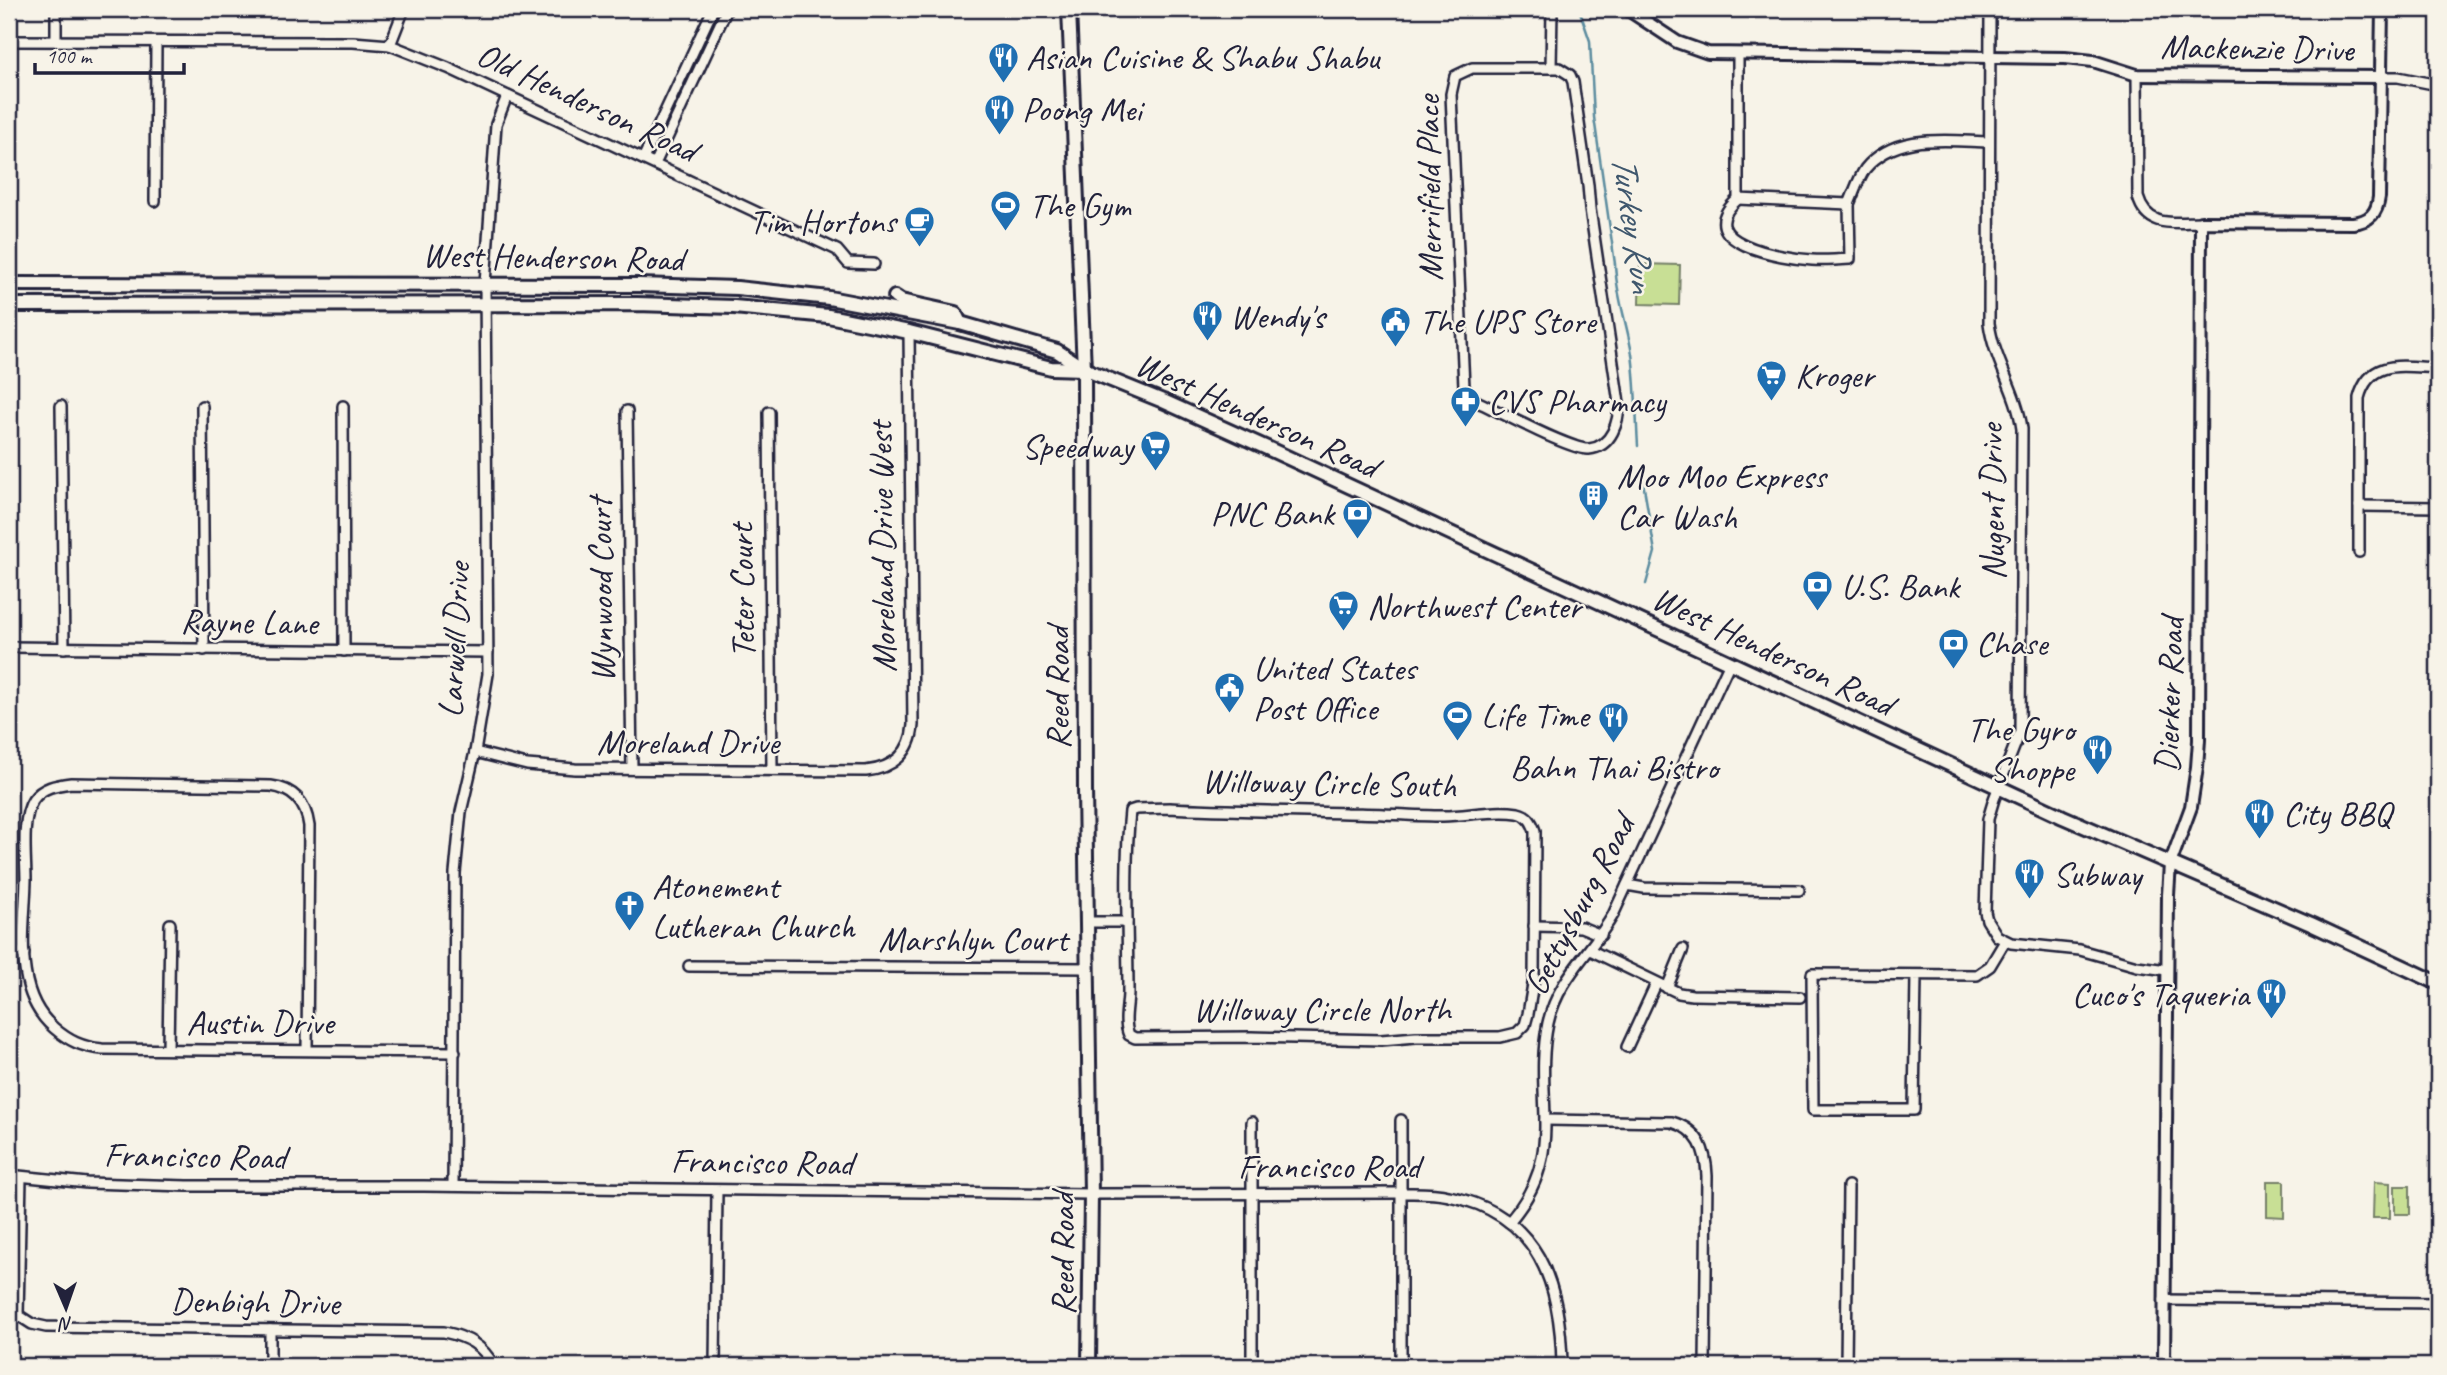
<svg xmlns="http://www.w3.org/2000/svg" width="2447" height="1375" font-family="Caveat,sans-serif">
<rect width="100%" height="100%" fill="#f7f3e8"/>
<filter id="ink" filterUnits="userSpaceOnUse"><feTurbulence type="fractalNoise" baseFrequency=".0143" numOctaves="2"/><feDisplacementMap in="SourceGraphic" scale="14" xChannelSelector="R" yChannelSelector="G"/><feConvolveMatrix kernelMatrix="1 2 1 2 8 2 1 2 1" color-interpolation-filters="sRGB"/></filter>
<g filter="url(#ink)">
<g fill="#c8df95" stroke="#758068" stroke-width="2">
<path d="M1640,264L1680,265L1679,305L1639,304Z"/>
<path d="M2267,1181H2284V1217L2267,1216Z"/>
<path d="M2374,1182L2390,1183V1218H2373Z"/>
<rect x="2395" y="1186" width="15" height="28"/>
</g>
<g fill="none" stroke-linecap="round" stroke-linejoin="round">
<g stroke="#5c8c9f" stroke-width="2.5">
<path d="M1579,9L1590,41L1594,117L1615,264C1616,295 1627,323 1632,354C1636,384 1636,415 1638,446"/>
<path d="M1641,470L1655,552L1646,584"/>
</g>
<defs>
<g id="minor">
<path d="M1990,9L1989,323C1994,361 2017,391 2022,429L2020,732L1994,799L1988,819L1985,912L1987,920L1997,936L2011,943L2080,950L2137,966L2167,970"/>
<path d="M9,41L353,42L390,45L448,68L837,250L848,263L874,264"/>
<path d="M56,41V9"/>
<path d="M390,45L404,9"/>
<path d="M1738,55V199L1849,204C1854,193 1858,179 1865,169C1895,132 1948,141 1989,142"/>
<path d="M1472,68H1559L1570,75L1573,82L1588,185L1590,209L1619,403C1619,421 1612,447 1589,449C1572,451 1499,411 1478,402L1470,396L1464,387L1451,94L1455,76Z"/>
<path d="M1551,68L1552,9"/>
<path d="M2137,75L2138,197C2147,229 2174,222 2201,222"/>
<path d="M2381,77H2398L2438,85"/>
<path d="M643,159L713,9"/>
<path d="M655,164L727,9"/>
<path d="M1738,199C1688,243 1783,258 1812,260C1824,261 1837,260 1850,259L1849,204"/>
<path d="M155,201L156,42"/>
<path d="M61,406L64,648"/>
<path d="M202,406L204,650"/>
<path d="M343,406L344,651"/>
<path d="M627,411L632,769"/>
<path d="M769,412L772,770"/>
<path d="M2359,506L2438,507"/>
<path d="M2359,552V398C2370,357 2405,367 2438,368"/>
<path d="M9,647L488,652"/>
<path d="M475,752L527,765L575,769L866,771C893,768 911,753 913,725L909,332"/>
<path d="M1169,808C1228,811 1287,811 1346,813C1379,813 1411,816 1443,816C1468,816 1493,809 1518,813C1528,815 1532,822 1535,831L1534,978L1528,1014L1525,1025L1517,1033L1500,1037H1416L1381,1040L1251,1037L1135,1038L1129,1035C1123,1022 1128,1006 1128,992C1128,932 1124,871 1130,811L1136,809Z"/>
<path d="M1627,885L1644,888L1799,890"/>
<path d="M1087,922H1127"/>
<path d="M1534,926L1581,927L1601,935"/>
<path d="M1590,950L1679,993L1692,995L1800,997"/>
<path d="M9,953H24"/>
<path d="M689,966L1088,968"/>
<path d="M1916,975L1914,1110H1813L1812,974L1977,975L1990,966L2005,941"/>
<path d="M1667,988L1683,949"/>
<path d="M1627,1047L1656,984"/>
<path d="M168,1049L170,924"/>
<path d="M307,1050L309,826C306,803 294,789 271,786L71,783C56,785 42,787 33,800C21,818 26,859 26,880C25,929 12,992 54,1028C69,1041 82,1047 102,1049L455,1052"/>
<path d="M1401,1120V1366"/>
<path d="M1545,1120L1672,1122C1699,1130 1706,1150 1707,1176L1705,1366"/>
<path d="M1252,1122V1366"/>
<path d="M9,1175L87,1183L187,1186H424L1091,1194L1400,1193C1416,1193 1433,1192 1449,1196C1539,1214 1561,1284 1562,1366"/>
<path d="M453,1186L455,873L461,812L475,752L488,674L485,284L496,124L507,96"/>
<path d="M1509,1222C1569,1153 1532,1099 1548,1023C1558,978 1591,953 1613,915L1730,662"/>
<path d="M2164,1300L2438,1303"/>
<path d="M18,1315L21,1178"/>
<path d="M9,1324L18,1315L32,1324L46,1327L444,1332C468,1337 482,1345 494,1366"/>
<path d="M270,1366V1330"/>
<path d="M715,1366L717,1190"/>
<path d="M1846,1366L1848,1186"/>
</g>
<g id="tertiary">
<path d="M1627,9L1677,42L1708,53L2065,58L2093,61L2137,75L2381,77"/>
<path d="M2164,1366L2168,895L2170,864L2191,807L2197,767L2199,740L2201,222L2353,223C2370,221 2377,213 2379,197L2382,9"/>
</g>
<g id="secondary">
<path d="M1069,9L1084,369L1085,790L1091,1194L1089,1366"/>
<path d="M9,284L639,285L737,288L829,298L960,323L1057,351L1084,369L1163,401L1267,448L2063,817L2311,924L2438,983"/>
<path d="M895,297L901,301L955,313L960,323"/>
<path d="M9,305L637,304L734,307L828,316L909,332L1051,368L1083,369"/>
</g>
</defs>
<use href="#minor" stroke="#22223b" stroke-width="14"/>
<use href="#tertiary" stroke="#22223b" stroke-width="16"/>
<use href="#secondary" stroke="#22223b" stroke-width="18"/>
<use href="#minor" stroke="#f7f3e8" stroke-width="9"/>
<use href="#tertiary" stroke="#f7f3e8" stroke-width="10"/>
<use href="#secondary" stroke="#f7f3e8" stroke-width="12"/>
</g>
</g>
<defs>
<symbol id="restaurant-pin" viewBox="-11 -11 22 30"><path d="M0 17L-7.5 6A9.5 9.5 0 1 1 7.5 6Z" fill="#1f6fb2" stroke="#f7f3e8"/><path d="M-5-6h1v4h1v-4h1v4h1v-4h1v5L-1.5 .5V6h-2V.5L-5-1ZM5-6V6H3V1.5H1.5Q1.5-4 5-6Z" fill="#fff"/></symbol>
<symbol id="stadium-pin" viewBox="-11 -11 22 30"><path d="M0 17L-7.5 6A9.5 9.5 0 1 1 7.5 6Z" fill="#1f6fb2" stroke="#f7f3e8"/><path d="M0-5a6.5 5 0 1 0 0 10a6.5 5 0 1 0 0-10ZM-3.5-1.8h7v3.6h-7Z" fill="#fff"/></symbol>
<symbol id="cafe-pin" viewBox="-11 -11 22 30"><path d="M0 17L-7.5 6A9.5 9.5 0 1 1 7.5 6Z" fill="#1f6fb2" stroke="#f7f3e8"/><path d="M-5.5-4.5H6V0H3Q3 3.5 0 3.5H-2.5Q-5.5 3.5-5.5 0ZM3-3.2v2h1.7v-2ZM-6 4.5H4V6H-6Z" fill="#fff"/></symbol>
<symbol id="civic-pin" viewBox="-11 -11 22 30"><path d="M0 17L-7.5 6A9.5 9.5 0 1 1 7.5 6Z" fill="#1f6fb2" stroke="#f7f3e8"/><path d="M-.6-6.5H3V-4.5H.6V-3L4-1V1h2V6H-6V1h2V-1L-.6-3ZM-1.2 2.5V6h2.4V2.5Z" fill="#fff"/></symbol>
<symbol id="supermarket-pin" viewBox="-11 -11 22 30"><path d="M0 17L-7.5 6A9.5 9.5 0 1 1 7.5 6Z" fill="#1f6fb2" stroke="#f7f3e8"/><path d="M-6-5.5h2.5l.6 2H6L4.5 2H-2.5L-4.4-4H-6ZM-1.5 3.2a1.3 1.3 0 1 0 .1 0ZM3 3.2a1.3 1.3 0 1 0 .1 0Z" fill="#fff"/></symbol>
<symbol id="pharmacy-pin" viewBox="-11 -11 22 30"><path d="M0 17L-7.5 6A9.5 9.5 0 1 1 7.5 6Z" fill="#1f6fb2" stroke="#f7f3e8"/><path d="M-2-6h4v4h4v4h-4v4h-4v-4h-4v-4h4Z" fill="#fff"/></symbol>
<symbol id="building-pin" viewBox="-11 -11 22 30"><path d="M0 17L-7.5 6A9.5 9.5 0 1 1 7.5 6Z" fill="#1f6fb2" stroke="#f7f3e8"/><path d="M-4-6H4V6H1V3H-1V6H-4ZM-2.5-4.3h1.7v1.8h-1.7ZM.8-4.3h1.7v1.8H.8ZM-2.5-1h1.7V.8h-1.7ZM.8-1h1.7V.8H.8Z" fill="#fff"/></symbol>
<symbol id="bank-pin" viewBox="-11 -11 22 30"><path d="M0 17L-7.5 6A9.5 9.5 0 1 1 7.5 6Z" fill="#1f6fb2" stroke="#f7f3e8"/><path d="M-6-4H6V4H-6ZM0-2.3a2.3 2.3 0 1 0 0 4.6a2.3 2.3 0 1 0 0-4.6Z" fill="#fff"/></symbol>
<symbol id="church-pin" viewBox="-11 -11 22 30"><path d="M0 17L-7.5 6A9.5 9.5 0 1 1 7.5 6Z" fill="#1f6fb2" stroke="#f7f3e8"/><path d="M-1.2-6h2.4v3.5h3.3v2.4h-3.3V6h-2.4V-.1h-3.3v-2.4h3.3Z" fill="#fff"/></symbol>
</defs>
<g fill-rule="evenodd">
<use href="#restaurant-pin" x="986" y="40" width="35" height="47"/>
<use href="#restaurant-pin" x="982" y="92" width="35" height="47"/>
<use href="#stadium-pin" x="988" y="188" width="35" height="47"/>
<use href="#cafe-pin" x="902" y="204" width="35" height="47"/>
<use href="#restaurant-pin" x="1190" y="298" width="35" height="47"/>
<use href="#civic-pin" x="1378" y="304" width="35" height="47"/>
<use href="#supermarket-pin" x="1754" y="358" width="35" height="47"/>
<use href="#pharmacy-pin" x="1448" y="384" width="35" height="47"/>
<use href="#supermarket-pin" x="1138" y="428" width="35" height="47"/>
<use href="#building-pin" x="1576" y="478" width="35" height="47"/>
<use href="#bank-pin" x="1340" y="496" width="35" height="47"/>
<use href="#bank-pin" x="1800" y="568" width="35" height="47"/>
<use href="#supermarket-pin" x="1326" y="588" width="35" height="47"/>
<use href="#bank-pin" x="1936" y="626" width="35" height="47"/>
<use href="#civic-pin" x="1212" y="670" width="35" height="47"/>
<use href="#stadium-pin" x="1440" y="698" width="35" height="47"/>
<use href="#restaurant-pin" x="1596" y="700" width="35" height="47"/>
<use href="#restaurant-pin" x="2080" y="732" width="35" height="47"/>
<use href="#restaurant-pin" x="2242" y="796" width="35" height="47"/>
<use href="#restaurant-pin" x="2012" y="856" width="35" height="47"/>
<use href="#church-pin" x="612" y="888" width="35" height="47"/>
<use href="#restaurant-pin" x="2254" y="976" width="35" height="47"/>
</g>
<g text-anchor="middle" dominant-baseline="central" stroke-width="5" stroke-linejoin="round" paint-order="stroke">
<g font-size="35" fill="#22223b" stroke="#f7f3e8">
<text transform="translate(2257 48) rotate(1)">Mackenzie Drive</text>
<text transform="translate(587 102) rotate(25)">Old Henderson Road</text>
<text transform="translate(1429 188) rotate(-91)">Merrifield Place</text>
<text transform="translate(553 257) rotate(1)">West Henderson Road</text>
<text transform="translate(1257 415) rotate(24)">West Henderson Road</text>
<text transform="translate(1992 502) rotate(-91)">Nugent Drive</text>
<text transform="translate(882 547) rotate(-91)">Moreland Drive West</text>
<text transform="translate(601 590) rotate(-91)">Wynwood Court</text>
<text transform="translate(742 591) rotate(-91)">Teter Court</text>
<text transform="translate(249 622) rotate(1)">Rayne Lane</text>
<text transform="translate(454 640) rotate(-87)">Larwell Drive</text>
<text transform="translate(1773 651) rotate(25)">West Henderson Road</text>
<text transform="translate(1057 688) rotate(-90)">Reed Road</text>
<text transform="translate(2169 695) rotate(-88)">Dierker Road</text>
<text x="688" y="742">Moreland Drive</text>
<text transform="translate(1329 783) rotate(1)">Willoway Circle South</text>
<text transform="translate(1579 905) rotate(-62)">Gettysburg Road</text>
<text x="973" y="939">Marshlyn Court</text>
<text x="1322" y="1009">Willoway Circle North</text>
<text x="260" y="1022">Austin Drive</text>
<text transform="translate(195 1156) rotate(1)">Francisco Road</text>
<text transform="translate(762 1162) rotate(1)">Francisco Road</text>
<text x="1329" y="1166">Francisco Road</text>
<text transform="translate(1062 1254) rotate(-90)">Reed Road</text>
<text transform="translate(255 1302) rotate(1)">Denbigh Drive</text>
</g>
<g font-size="35" fill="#22223b" stroke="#f7f3e8" text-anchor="start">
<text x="1026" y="57">Asian Cuisine &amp; Shabu Shabu</text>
<text x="1022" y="109">Poong Mei</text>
<text x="1029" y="205">The Gym</text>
<text x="896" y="221" text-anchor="end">Tim Hortons</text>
<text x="1230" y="316">Wendy's</text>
<text x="1419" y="321">The UPS Store</text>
<text x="1795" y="375">Kroger</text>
<text x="1488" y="401">CVS Pharmacy</text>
<text x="1133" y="446" text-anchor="end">Speedway</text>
<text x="1617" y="476">Moo Moo Express<tspan x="1617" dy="40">Car Wash</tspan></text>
<text x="1334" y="513" text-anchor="end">PNC Bank</text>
<text x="1841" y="586">U.S. Bank</text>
<text x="1367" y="606">Northwest Center</text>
<text x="1976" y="643">Chase</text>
<text x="1253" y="668">United States<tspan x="1253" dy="40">Post Office</tspan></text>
<text x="1481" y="715">Life Time</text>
<text x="2074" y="729" text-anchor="end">The Gyro<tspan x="2074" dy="40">Shoppe</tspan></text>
<text x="1614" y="767" text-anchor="middle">Bahn Thai Bistro</text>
<text x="2283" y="813">City BBQ</text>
<text x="2053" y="874">Subway</text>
<text x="652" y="886">Atonement<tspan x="652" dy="40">Lutheran Church</tspan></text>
<text x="2249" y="994" text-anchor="end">Cuco's Taqueria</text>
</g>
<g font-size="37" font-style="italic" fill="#3f576d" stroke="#f7f3e8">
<text transform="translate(1634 223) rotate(82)">Turkey Run</text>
</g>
</g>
<rect width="2447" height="1375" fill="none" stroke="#f7f3e8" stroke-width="35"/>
<rect x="18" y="18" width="2412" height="1340" fill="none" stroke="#22223b" stroke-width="2.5" filter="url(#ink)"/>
<g transform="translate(66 1308) rotate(178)" stroke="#f7f3e8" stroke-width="5" paint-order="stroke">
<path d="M0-5L12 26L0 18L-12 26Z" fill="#22223b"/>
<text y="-10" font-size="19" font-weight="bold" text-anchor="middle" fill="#22223b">N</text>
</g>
<path d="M35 63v10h149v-10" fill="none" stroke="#22223b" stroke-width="3.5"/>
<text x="46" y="63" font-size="21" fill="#22223b" stroke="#f7f3e8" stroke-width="5" paint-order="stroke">100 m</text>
</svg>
